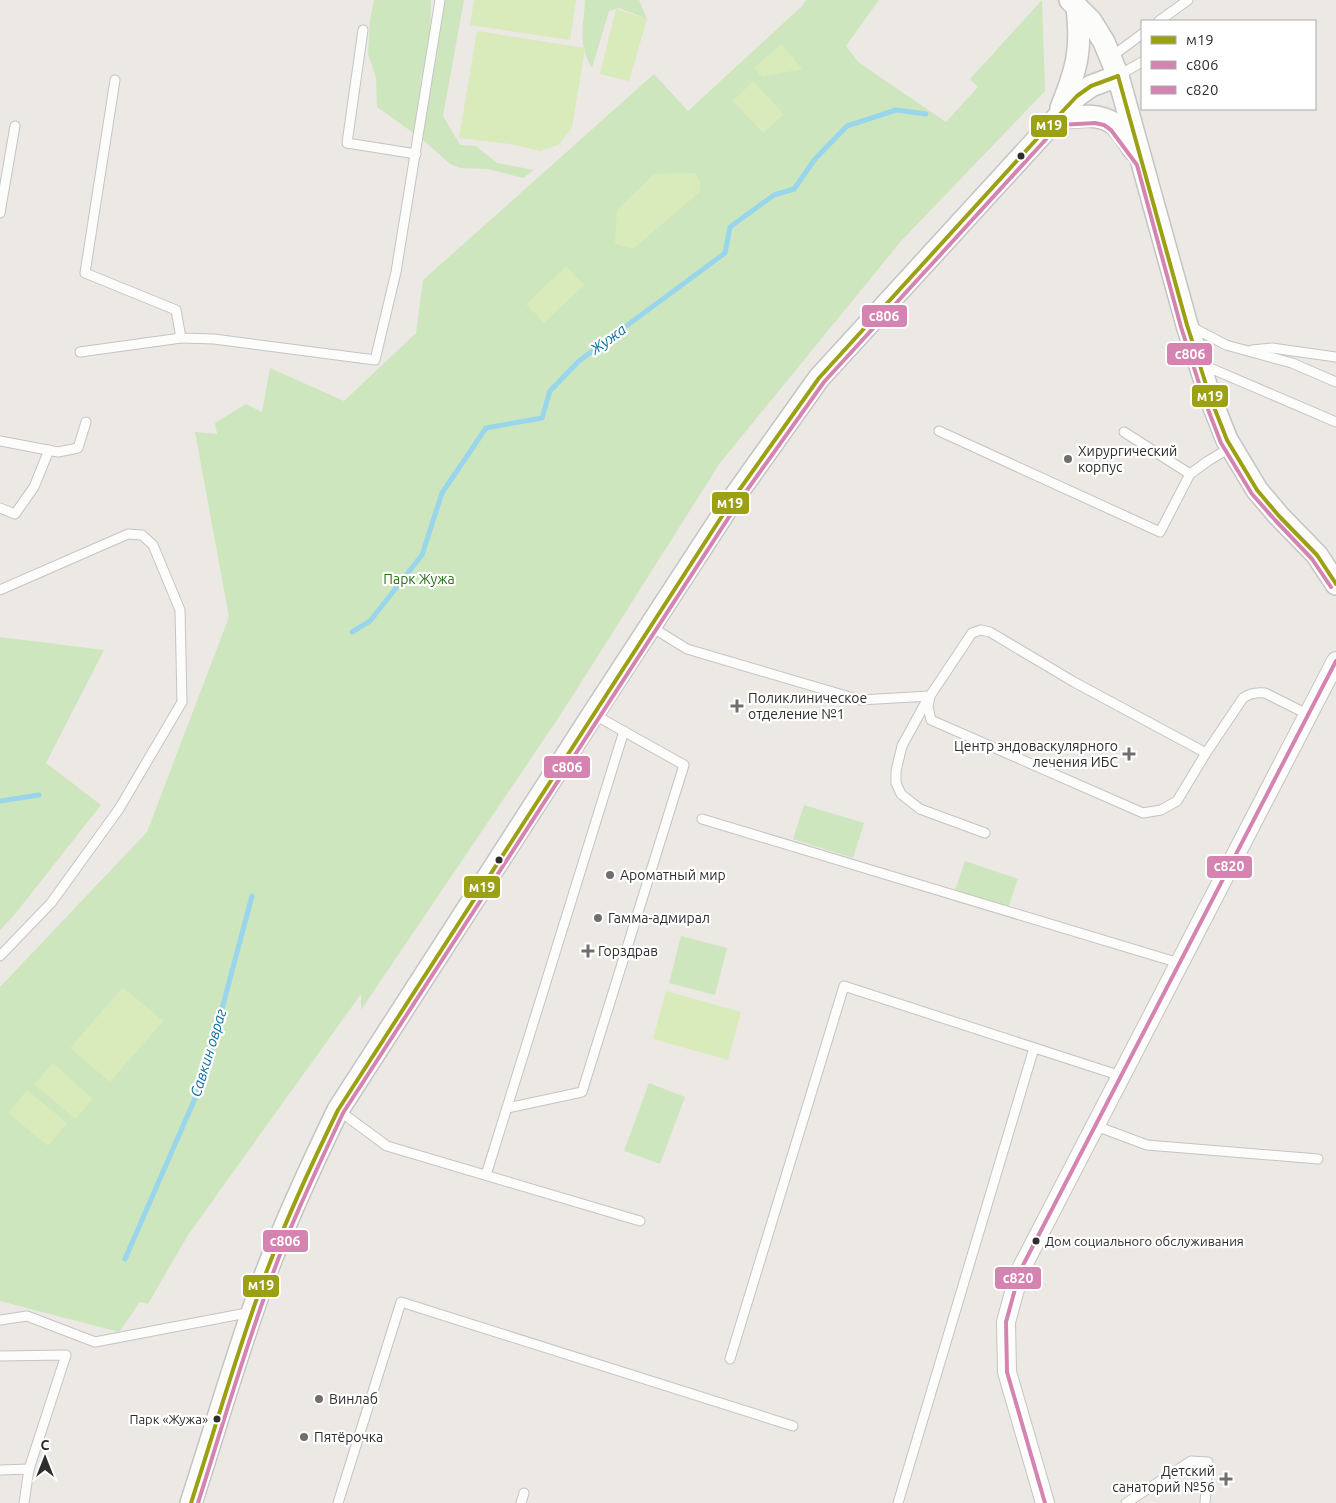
<svg xmlns="http://www.w3.org/2000/svg" width="1336" height="1503" font-family="Ubuntu,sans-serif">
<rect width="100%" height="100%" fill="#ece8e4"/>
<g fill="#cee6be">
<path d="M374,0H431L430,42L421,79L415,134L377,107L376,78L368,54L370,20Z"/>
<path d="M443,0H464L443,116L460,145L476,146L497,163L534,170L523,178L488,169L461,168L450,164L422,139Z"/>
<path d="M585,0H639L647,19L619,8L609,11L592,68C577,42 584,27 585,0Z"/>
<path d="M806,0H879L846,46L858,62L946,122L978,87L970,79L1042,0L1045,91L902,240L720,463L563,711L361,1010V994L188,1235L148,1304L140,1302L119,1332L0,1301V987L147,832L229,617L195,432L217,434L215,423L246,404L262,412L270,368L344,401L416,333L423,280L654,74L688,111L801,7Z"/>
<path d="M0,637L104,650L46,763L101,805L15,914L0,930Z"/>
<path d="M804,805L864,823L853,858L793,839Z"/>
<path d="M965,861L1018,879L1008,908L955,890Z"/>
<path d="M681,936L727,948L715,995L669,983Z"/>
<path d="M649,1083L685,1097L660,1164L624,1151Z"/>
</g>
<g fill="#d9eabb">
<path d="M474,0H576L570,40L470,25Z"/>
<path d="M616,9L647,19L629,81L600,74Z"/>
<path d="M477,31L585,48L572,128L558,145L540,151L510,144L459,138Z"/>
<path d="M781,44L802,69L762,77L754,68Z"/>
<path d="M753,81L784,114L763,133L733,101Z"/>
<path d="M695,173L700,181V192L633,249L615,244L617,210L654,174Z"/>
<path d="M566,266L584,285L544,323L526,304Z"/>
<path d="M123,987L163,1021L110,1082L70,1048Z"/>
<path d="M666,991L741,1012L728,1060L653,1039Z"/>
<path d="M53,1063L93,1099L75,1119L34,1084Z"/>
<path d="M27,1090L67,1123L48,1146L8,1113Z"/>
</g>
<g fill="none" stroke-linecap="round" stroke-linejoin="round">
<g stroke="#99d6ec" stroke-width="5">
<path d="M352,632L370,621L422,555L442,493L486,428L542,418L550,391L579,361L725,253L730,227L774,195L794,189L815,159L847,126L896,110L926,114"/>
<path d="M0,801L39,795"/>
<path d="M125,1259L203,1080L252,896"/>
</g>
<defs>
<g id="service">
<path d="M1159,21L1188,0"/>
<path d="M363,30L347,143L416,154"/>
<path d="M1111,57L1142,34"/>
<path d="M1119,75L1142,62"/>
<path d="M115,80L85,273L176,310L181,338L214,339L375,360L396,272L440,0"/>
<path d="M0,213L15,126"/>
<path d="M1190,326L1226,345L1292,363L1336,382"/>
<path d="M1252,350L1272,348L1336,357"/>
<path d="M80,352L181,338"/>
<path d="M1203,365L1336,422"/>
<path d="M939,431L1160,532L1190,474L1208,461L1231,447"/>
<path d="M1124,432L1190,474"/>
<path d="M0,441L58,452L78,448L86,422"/>
<path d="M0,508L15,514L34,487L49,450"/>
<path d="M0,590L128,534L142,535L153,545L180,610L182,702L119,809L51,903L0,956"/>
<path d="M650,626L687,649L860,700L930,696"/>
<path d="M927,700L902,746L896,771V783L901,794L920,809L985,833"/>
<path d="M1206,753L1074,682L990,632L981,630L972,633L930,696L928,707L931,720L1143,813L1161,810L1177,801L1206,753L1243,698C1250,693 1256,692 1265,693L1309,715"/>
<path d="M702,819L1179,963"/>
<path d="M507,1108L582,1092L684,765L593,714"/>
<path d="M338,1110L387,1146L640,1221"/>
<path d="M1096,1126L1147,1145L1318,1159"/>
<path d="M486,1175L624,731"/>
<path d="M0,1320L27,1316L95,1342L252,1312"/>
<path d="M0,1356L66,1355L29,1469L24,1503"/>
<path d="M730,1359L844,986L1121,1076"/>
<path d="M0,1470L29,1469"/>
<path d="M338,1503L401,1302L793,1426"/>
<path d="M521,1503L524,1493"/>
<path d="M898,1503L1034,1048"/>
<path d="M1126,1503L1191,1461L1208,1462L1205,1503"/>
</g>
<path id="minor" d="M1045,1503L1007,1372L1006,1322L1020,1271L1336,661"/>
<g id="tertiary">
<path d="M1070,0L1091,21L1104,42L1118,76L1187,325L1210,397L1227,440L1257,490L1279,516L1317,555L1336,584"/>
<path d="M1061,108C1077,68 1082,50 1077,7"/>
<path d="M1056,119C1075,117 1098,112 1114,124C1122,130 1128,141 1134,150"/>
<path d="M191,1503C216,1426 238,1349 266,1273C287,1217 312,1164 338,1110L593,714L735,496L819,378L1077,96L1091,86L1118,76"/>
</g>
</defs>
<use href="#service" stroke="#c5c4c5" stroke-width="11"/>
<use href="#minor" stroke="#c5c4c5" stroke-width="20"/>
<use href="#tertiary" stroke="#c5c4c5" stroke-width="24"/>
<use href="#service" stroke="#fcfcfb" stroke-width="9"/>
<use href="#minor" stroke="#fcfcfb" stroke-width="18"/>
<use href="#tertiary" stroke="#fcfcfb" stroke-width="21"/>
<defs>
<path id="bus-1" d="M191,1503C216,1426 238,1348 266,1273C287,1217 312,1163 338,1110L735,496L819,378L1044,131L1077,96L1091,86L1118,76L1187,325L1210,397L1227,440L1257,490L1279,516L1317,555L1336,584"/>
<path id="bus-2" d="M198,1503C222,1427 244,1351 272,1276C292,1220 318,1167 343,1113L740,500L824,382L1059,125L1095,123L1104,125L1111,130L1137,165L1181,327L1204,399L1221,443L1252,494L1275,520L1312,559L1331,587"/>
<path id="bus-3" d="M1045,1503L1007,1372L1006,1322L1020,1271L1336,661"/>
</defs>
<use href="#bus-1" stroke="#fff" stroke-width="8"/>
<use href="#bus-2" stroke="#fff" stroke-width="8"/>
<use href="#bus-3" stroke="#fff" stroke-width="8"/>
<use href="#bus-1" stroke="#9ca013" stroke-width="4"/>
<use href="#bus-2" stroke="#d584b1" stroke-width="4"/>
<use href="#bus-3" stroke="#d584b1" stroke-width="4"/>
</g>
<g fill="#2e2e2e" stroke="#fff" stroke-width="2">
<circle cx="1021" cy="156" r="4.5"/>
<circle cx="499" cy="860" r="4.5"/>
<circle cx="1036" cy="1241" r="4.5"/>
<circle cx="217" cy="1419" r="4.5"/>
</g>
<g fill="#706f6e" stroke="#fff" stroke-width="2">
<circle cx="1068" cy="459" r="5"/>
<path d="M734.5 698.5h5v5h5v5h-5v5h-5v-5h-5v-5h5z"/>
<path d="M1126.5 746.5h5v5h5v5h-5v5h-5v-5h-5v-5h5z"/>
<circle cx="610" cy="875" r="5"/>
<circle cx="598" cy="918" r="5"/>
<path d="M585.5 943.5h5v5h5v5h-5v5h-5v-5h-5v-5h5z"/>
<circle cx="319" cy="1399" r="5"/>
<circle cx="304" cy="1437" r="5"/>
<path d="M1223.5 1471.5h5v5h5v5h-5v5h-5v-5h-5v-5h5z"/>
</g>
<g text-anchor="middle" dominant-baseline="central" stroke-width="4.5" stroke-linejoin="round" paint-order="stroke">
<g font-size="13" fill="#2e2e2e" stroke="#fff" text-anchor="start">
<text x="1045" y="1241">Дом социального обслуживания</text>
<text x="208" y="1419" text-anchor="end">Парк «Жужа»</text>
</g>
<g font-size="14" fill="#2e2e2e" stroke="#fff" text-anchor="start">
<text x="1078" y="451">Хирургический<tspan x="1078" dy="16">корпус</tspan></text>
<text x="748" y="698">Поликлиническое<tspan x="748" dy="16">отделение №1</tspan></text>
<text x="1118" y="746" text-anchor="end">Центр эндоваскулярного<tspan x="1118" dy="16">лечения ИБС</tspan></text>
<text x="620" y="875">Ароматный мир</text>
<text x="608" y="918">Гамма-адмирал</text>
<text x="598" y="951">Горздрав</text>
<text x="329" y="1399">Винлаб</text>
<text x="314" y="1437">Пятёрочка</text>
<text x="1215" y="1471" text-anchor="end">Детский<tspan x="1215" dy="16">санаторий №56</tspan></text>
</g>
<g font-size="14" fill="#2c6e1b" stroke="#fff">
<text x="419" y="579">Парк Жужа</text>
</g>
<g font-size="15" font-style="italic" fill="#0d6fa3" stroke="#fff">
<text transform="translate(608 339) rotate(-36)">Жужа</text>
<text transform="translate(208 1053) rotate(-73)">Савкин овраг</text>
</g>
</g>
<g stroke="#fff" stroke-width="2">
<rect x="1030" y="114" width="38" height="24" rx="5" fill="#9ca013"/>
<rect x="861" y="304" width="47" height="24" rx="5" fill="#d584b1"/>
<rect x="1166" y="342" width="47" height="24" rx="5" fill="#d584b1"/>
<rect x="1191" y="384" width="38" height="24" rx="5" fill="#9ca013"/>
<rect x="711" y="491" width="39" height="24" rx="5" fill="#9ca013"/>
<rect x="543" y="755" width="48" height="24" rx="5" fill="#d584b1"/>
<rect x="1206" y="855" width="47" height="24" rx="5" fill="#d584b1"/>
<rect x="463" y="875" width="38" height="24" rx="5" fill="#9ca013"/>
<rect x="262" y="1229" width="47" height="24" rx="5" fill="#d584b1"/>
<rect x="994" y="1266" width="48" height="24" rx="5" fill="#d584b1"/>
<rect x="242" y="1274" width="38" height="24" rx="5" fill="#9ca013"/>
</g>
<g font-size="14" text-anchor="middle" font-weight="bold" fill="#fff">
<text x="1049" y="130">м19</text>
<text x="884" y="321">с806</text>
<text x="1190" y="359">с806</text>
<text x="1210" y="401">м19</text>
<text x="730" y="508">м19</text>
<text x="567" y="772">с806</text>
<text x="1229" y="871">с820</text>
<text x="482" y="892">м19</text>
<text x="285" y="1246">с806</text>
<text x="1018" y="1283">с820</text>
<text x="261" y="1290">м19</text>
</g>
<rect x="1141" y="20" width="175" height="90" fill="#ffffff" stroke="#ababab"/>
<rect x="1151" y="36" width="25" height="8" fill="#9ca013" stroke="#ababab"/>
<text x="1186" y="45" font-size="15" fill="#2e2e2e">м19</text>
<rect x="1151" y="61" width="25" height="8" fill="#d584b1" stroke="#ababab"/>
<text x="1186" y="70" font-size="15" fill="#2e2e2e">с806</text>
<rect x="1151" y="86" width="25" height="8" fill="#d584b1" stroke="#ababab"/>
<text x="1186" y="95" font-size="15" fill="#2e2e2e">с820</text>
<g transform="translate(45 1458)" stroke="#ffffff" stroke-width="4" paint-order="stroke">
<path d="M0-4L9 19L0 12L-9 19Z" fill="#2e2e2e"/>
<text y="-8" font-size="14" font-weight="bold" text-anchor="middle" fill="#2e2e2e">С</text>
</g>
</svg>
